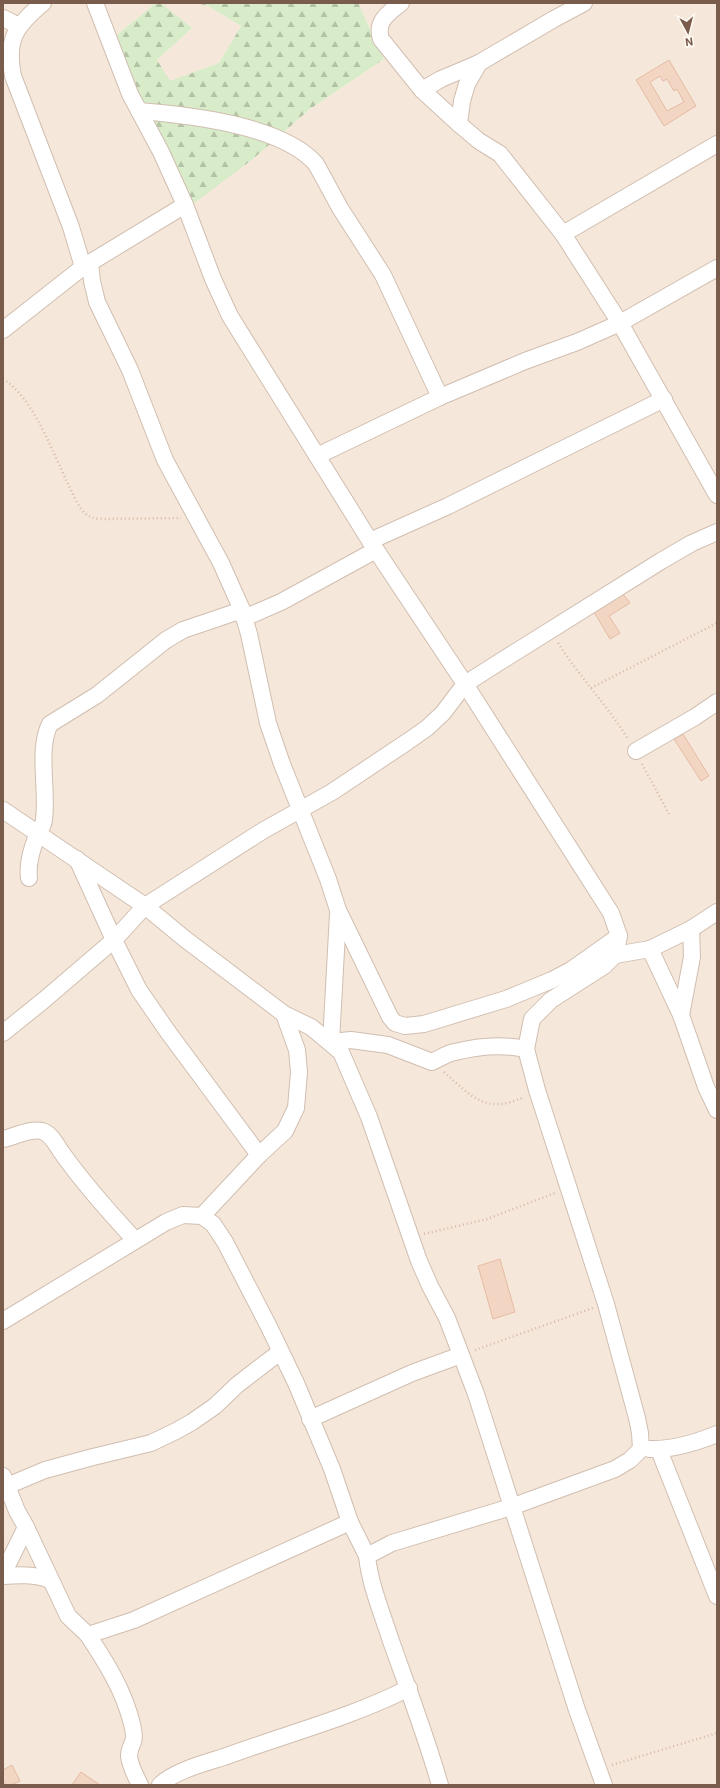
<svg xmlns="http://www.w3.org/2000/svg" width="720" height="1788" font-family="Roboto,sans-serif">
<defs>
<pattern id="forest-firs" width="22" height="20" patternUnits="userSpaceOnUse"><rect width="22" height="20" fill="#d8ecc9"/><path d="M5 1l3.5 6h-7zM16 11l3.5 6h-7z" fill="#b4c2a5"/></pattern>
</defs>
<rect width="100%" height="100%" fill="#fdf6ec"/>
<g fill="#f5e8da">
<path d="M3,3H156L106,44L253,159L310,109L384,59L358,3H717V1785H3Z"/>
<path d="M161,3H196L208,6L241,26L219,63L170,82L157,60L192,28Z"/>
</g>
<path fill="url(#forest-firs)" d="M156,3H161L192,28L157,60L170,81L219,63L241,26L208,6L196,3H358L384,59L310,109L253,159L193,204L106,44Z"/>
<g fill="#f3d5c3" stroke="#e6bba3" fill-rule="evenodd">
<path d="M669,60L696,106L664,126L636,80ZM660,76L663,81L667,79L674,91L677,89L684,102L667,111L650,82Z"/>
<path d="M623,594L630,603L609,616L620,633L610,639L594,612Z"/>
<path d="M683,734L709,776L701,781L674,739Z"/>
<path d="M500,1259L515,1312L493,1319L478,1266Z"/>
<path d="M12,1765L20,1781L11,1785H6L3,1780V1770Z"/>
<path d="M81,1772L100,1785H72Z"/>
</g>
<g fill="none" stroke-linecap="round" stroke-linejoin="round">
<defs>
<g id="street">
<path d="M95,3L130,94L161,152L185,205L213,279L230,316L370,541L465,684L611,913L619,936L615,955L604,966L551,1000L532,1019L526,1049L537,1090L606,1304L637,1418L640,1433L641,1449L630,1460L615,1469L511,1507L392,1543L367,1556C370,1585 382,1613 391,1641C408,1689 426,1736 440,1785"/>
<path d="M401,3C389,13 375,21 381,39L422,90L459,124L479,141L500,154L563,234"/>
<path d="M3,18L19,26"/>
<path d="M422,90L441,79L479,63"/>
<path d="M139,111C189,115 282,125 316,164L340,208L383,275L440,397"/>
<path d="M459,124L462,101L467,84L479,63L554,19L584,3"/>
<path d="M717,144L563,234L620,323L717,495"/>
<path d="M90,263L92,281L97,302L130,370L165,460L221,563L242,610L249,634L268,723L282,764L328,879L338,910L390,1017L395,1023L405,1026L424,1024L506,999L552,980L571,970L619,936"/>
<path d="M83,267L185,205"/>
<path d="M3,330L83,267L71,227L13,76C6,40 15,26 43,3"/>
<path d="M317,456L440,397L525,361L577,342L620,323L717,268"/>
<path d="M370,541L448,506L664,399"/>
<path d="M244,618L281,602L376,550"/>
<path d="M636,751L695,717L717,702"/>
<path d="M3,810L145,906L185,939L284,1014L311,1027L341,1052L369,1117L419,1261L430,1286L447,1318L476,1394L577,1710L604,1785"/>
<path d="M77,859L114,940L139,990L168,1032L259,1155"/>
<path d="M29,878C27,863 32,848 38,833C41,829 44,825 44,819C48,791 37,748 50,724L97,695L166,640L183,630L242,610"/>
<path d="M338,914L331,1042L351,1040L388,1045L432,1062C439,1059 447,1053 455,1052C478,1046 502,1044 526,1049"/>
<path d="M650,949L691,929L717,912"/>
<path d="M615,955L650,949L681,1015L706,1087L717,1110"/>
<path d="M681,1015L692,957L691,929"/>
<path d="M3,1033L44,1000L114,940L145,906L264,830L332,792L407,742L427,728L443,713L465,684L498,663L661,561L692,543L717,532"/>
<path d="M3,1139C14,1137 30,1128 42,1131C52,1134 56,1145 62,1153C84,1184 109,1212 135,1240"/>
<path d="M202,1216L259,1155L285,1131L296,1108L299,1072L297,1050L284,1014"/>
<path d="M3,1321L166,1222L183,1215L202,1216L213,1224L225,1242L269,1327L296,1383L332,1469L350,1522L367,1556"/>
<path d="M310,1419L412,1373L461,1355"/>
<path d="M649,1449C672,1450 695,1443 717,1434"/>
<path d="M659,1450L717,1596"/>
<path d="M3,1476L17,1511L26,1527L3,1574"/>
<path d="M7,1486L45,1470L93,1457L151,1443L176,1431L192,1422L215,1406L237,1385L280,1352"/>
<path d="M26,1527L68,1616L88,1635L134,1620L350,1522"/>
<path d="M3,1576C18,1575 35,1574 50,1580"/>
<path d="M88,1635C107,1664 124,1691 132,1724C133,1728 135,1737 133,1742C131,1747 129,1750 129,1756C130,1766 136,1777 140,1785"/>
<path d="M160,1785C174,1771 205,1763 224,1757C286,1734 350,1718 409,1688"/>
</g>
</defs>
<use href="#street" stroke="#d1beb0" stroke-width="18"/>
<g stroke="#d9b8a5" stroke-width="2.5" stroke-dasharray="1 3" stroke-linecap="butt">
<path d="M3,379C33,397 53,453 68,484C73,493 77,506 85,513C89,517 93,518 99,519L181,518"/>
<path d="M558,643C579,676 607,705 628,739"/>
<path d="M591,688L717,623"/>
<path d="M642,764L669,814"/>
<path d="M444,1072C471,1096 486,1115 524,1097"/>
<path d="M424,1234L487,1219L555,1193"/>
<path d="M475,1350L593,1308"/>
<path d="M612,1765L717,1733"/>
</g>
<use href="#street" stroke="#fff" stroke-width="16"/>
</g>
<rect width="720" height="1788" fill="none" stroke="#7a5c4d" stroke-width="8"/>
<g transform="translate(688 32) rotate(173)" stroke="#fffaf3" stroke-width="3" paint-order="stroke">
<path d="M0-3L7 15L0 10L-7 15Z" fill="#7a5c4d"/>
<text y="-6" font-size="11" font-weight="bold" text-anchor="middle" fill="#7a5c4d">N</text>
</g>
</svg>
